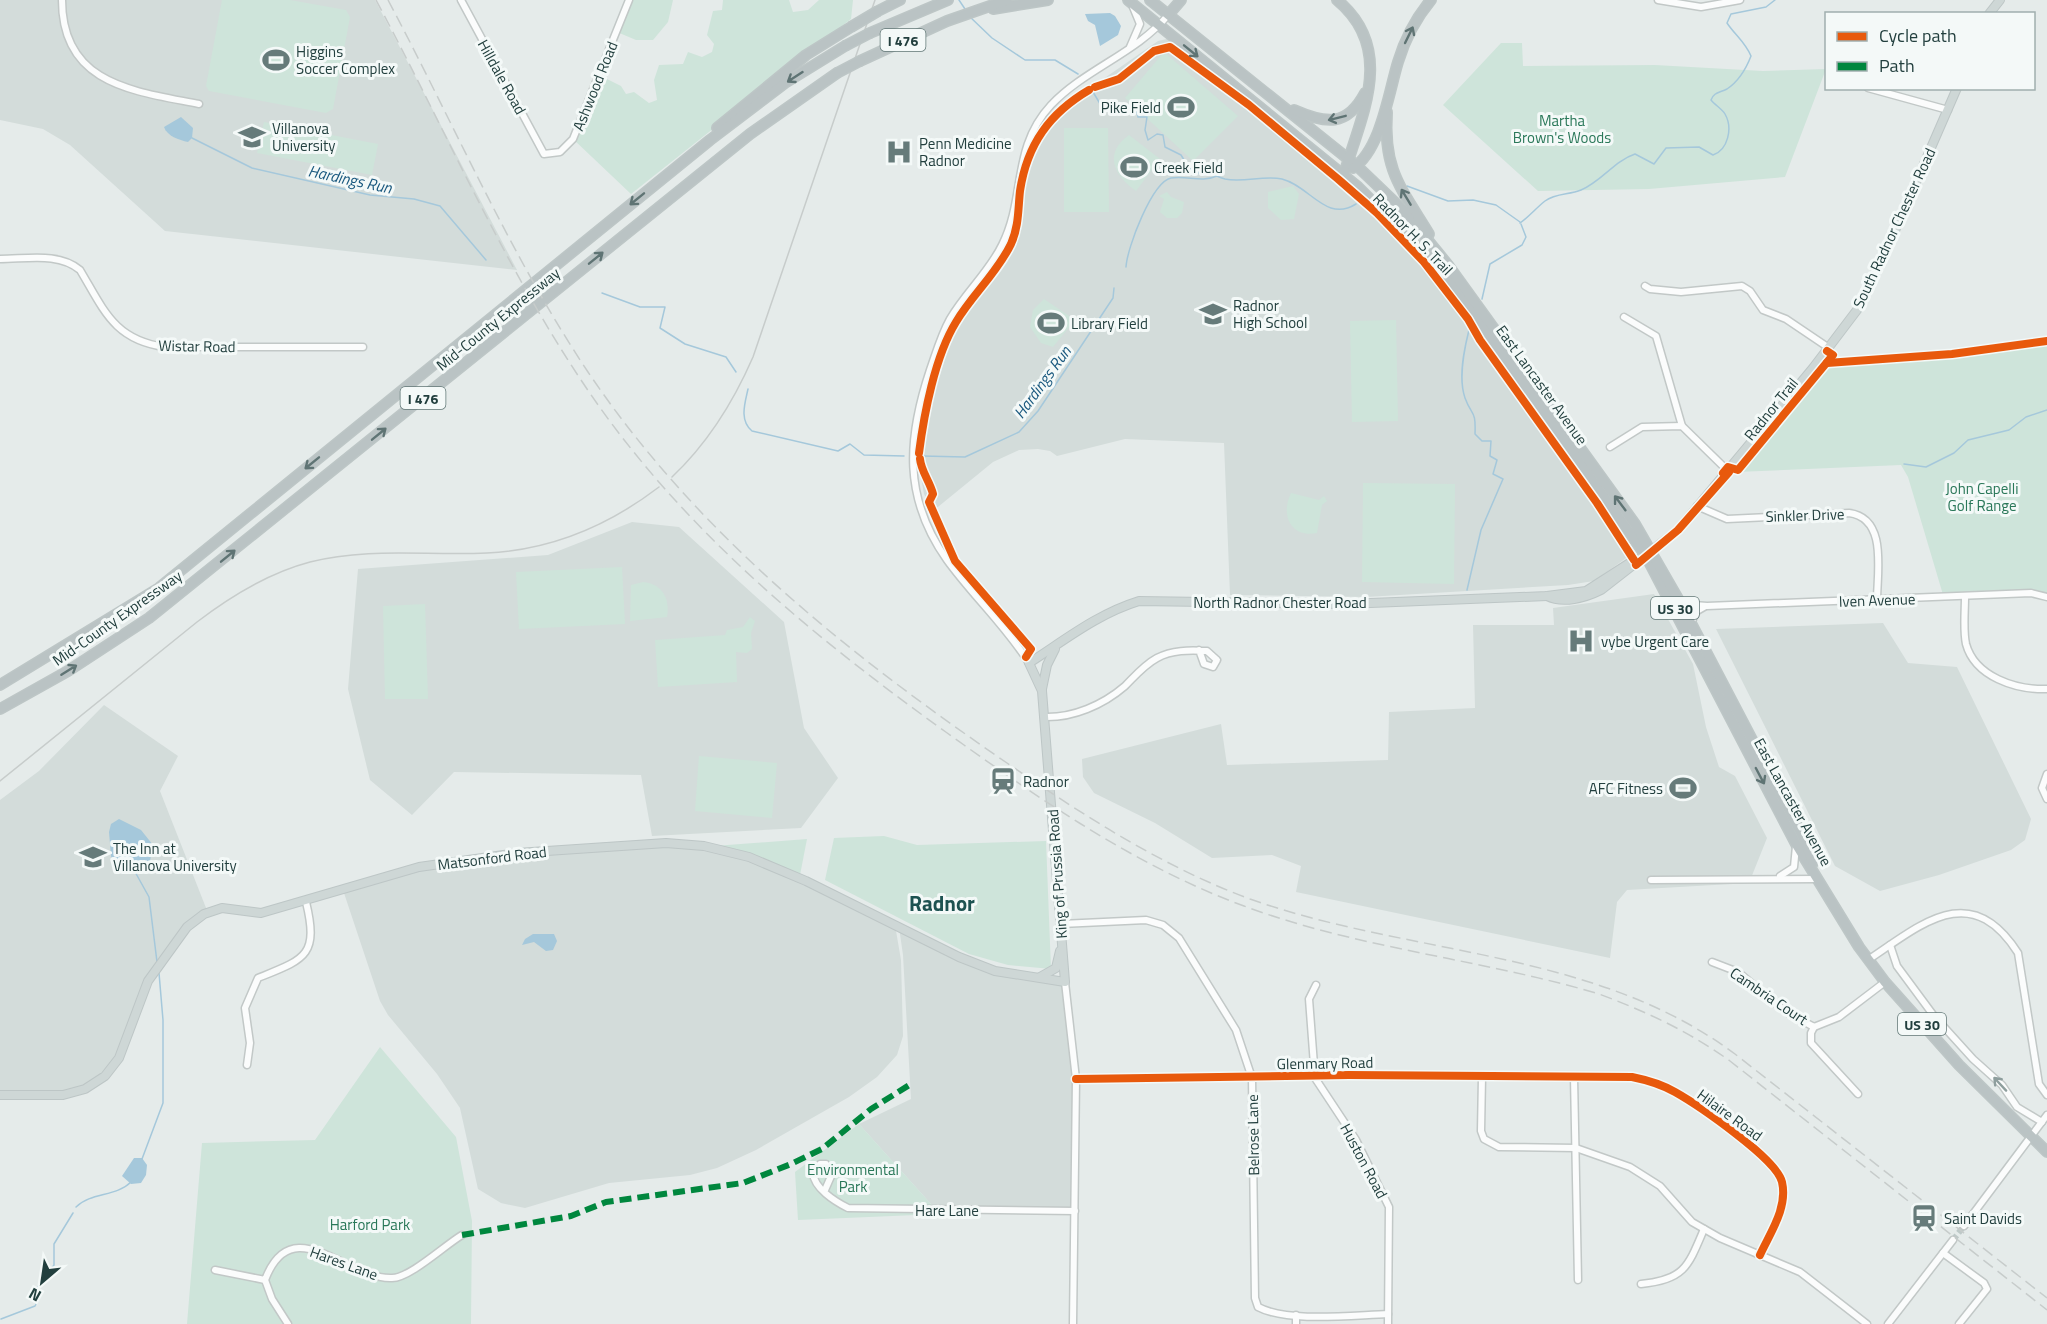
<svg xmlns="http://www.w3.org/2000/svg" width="2047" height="1324" font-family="'Titillium Web',sans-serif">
<rect width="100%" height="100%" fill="#e5ebea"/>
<g fill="#d3dcda">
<path d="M0,0H375L517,270L165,231L70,145L43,129L0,120Z"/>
<path d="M1167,39L1352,188L1418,253L1463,308L1623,538L1630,549L1629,556L1594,581L1568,585L1366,597L1230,595L1224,443L1125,439L1057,456L1050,451L1038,449L1019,450L993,462L933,511L924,494L919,466L918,422L947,336L1010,240L1026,166L1037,133L1063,102L1096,84L1158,41Z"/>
<path d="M632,522L679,527L784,622L804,728L838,778L801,828L652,836L641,775L454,772L412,815L370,780L348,689L358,569L548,555Z"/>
<path d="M1654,594L1693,664L1706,727L1719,767L1735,776L1767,838L1749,883L1627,890L1617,902L1610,958L1296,892L1301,866L1272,855L1212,858L1155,823L1094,793L1083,777L1082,759L1221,724L1227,765L1388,760L1389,712L1475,708L1473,625H1554L1553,608Z"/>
<path d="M1883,623L1908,663L1957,667L2031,819L2025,840L2011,850L1939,875L1880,891L1835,866L1716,629Z"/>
<path d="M104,705L178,756L160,791L208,913L193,921L148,981L113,1068L75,1093L0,1095V800L39,771Z"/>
<path d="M666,843L749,857L895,925L901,960L903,1036L897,1055L877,1077L849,1097L756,1150L717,1168L690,1175L609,1183L525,1208L501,1203L478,1189L460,1108L437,1074L388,1015L380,1001L343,890L420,867L472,858Z"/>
<path d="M899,927L995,971L1065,982L1076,1079L1075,1211L940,1214L859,1124L911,1099L903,955Z"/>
</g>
<g fill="#cee4da">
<path d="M222,0H290L346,10L350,17L333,109L326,113L209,91L206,86Z"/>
<path d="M629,0H673L668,22L653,40H636L617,32Z"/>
<path d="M723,0H789L793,12L808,10L819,0H853L851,19L631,194L573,139L601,76L621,86L626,94L634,92L649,103L657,100L654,80L659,65L683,64L688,52L702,57L712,52L714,44L707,35L713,11L722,10Z"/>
<path d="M1501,43H1522L1523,66L1655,65L1763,71L1826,69L1785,177L1649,189L1538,191L1443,105Z"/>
<path d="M1164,52L1238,116L1193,161L1125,98Z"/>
<path d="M264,122L378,144L372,175L257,153Z"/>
<path d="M1064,128H1108L1109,212H1064Z"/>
<path d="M1129,135L1160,159L1136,191C1114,176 1103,153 1129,135Z"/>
<path d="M1293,186L1299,194L1294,219L1281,220L1268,208V192Z"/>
<path d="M1167,192L1171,197L1184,202L1182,213L1177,218H1167L1160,212L1164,199L1159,196Z"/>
<path d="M1044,299L1075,320L1053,347L1041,343L1030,327L1033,310Z"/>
<path d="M1396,320L1398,421L1352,422L1350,321Z"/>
<path d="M2047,340V597L2031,593L1944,598L1908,477L1901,465L1736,472L1827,363Z"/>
<path d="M1363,483L1455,484L1454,584L1362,582Z"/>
<path d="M1291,493L1319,500L1324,496L1327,501L1322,505L1317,533C1291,538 1280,515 1291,493Z"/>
<path d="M622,567L625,624L519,629L516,572Z"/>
<path d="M643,582C663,584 670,599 667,617L630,621L631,585Z"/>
<path d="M425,604L428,699H385L383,606Z"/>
<path d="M750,617L755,621L751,633L752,649L747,653L736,652L737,682L658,687L655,640L725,635L727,630L743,627Z"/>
<path d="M699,756L777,763L772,818L695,811Z"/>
<path d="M884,836L917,845L1046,841L1051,969L1008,965L969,954L825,880L834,838Z"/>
<path d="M807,839L800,875L714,846Z"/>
<path d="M380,1047L456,1137L472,1221L471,1324H187L202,1143L315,1140Z"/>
<path d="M859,1124L940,1214L798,1220L795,1172Z"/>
</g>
<g fill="#a5c8db">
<path d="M1110,13L1115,16L1121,26L1118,35L1100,46L1095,25L1088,21L1085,14Z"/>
<path d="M181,117L193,128L192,138L188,142C179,140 167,136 164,127Z"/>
<path d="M119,819L141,830L153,845L150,861L137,868L117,871L112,867L109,832L111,824Z"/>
<path d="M533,934H554L557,941L553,950L546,951L534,942L522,945L525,939Z"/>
<path d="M134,1158H142L147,1165L146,1175L141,1183L131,1184L122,1176Z"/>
</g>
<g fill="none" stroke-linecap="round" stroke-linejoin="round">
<g stroke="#a5c8db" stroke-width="1.5">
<path d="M959,0L965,9"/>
<path d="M969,16L992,38L1025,60H1055L1078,74"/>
<path d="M1093,92L1102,107H1128L1133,113L1137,112L1138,117H1147L1145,130L1148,140L1157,134L1163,135L1165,147L1181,155L1189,168L1198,173C1210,171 1214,176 1225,179C1243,183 1264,175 1282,179C1310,186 1326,223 1356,204"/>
<path d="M192,138L252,168L370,195L414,199L440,206L486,260"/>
<path d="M1407,186L1448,201L1473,200L1496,205L1520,222"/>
<path d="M1520,223C1530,216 1536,208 1545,201C1556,193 1569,195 1581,190C1602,181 1614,161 1635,154L1654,164L1666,148L1699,147L1713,155C1728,150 1733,128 1725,114C1722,109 1715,105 1711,100C1714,92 1719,93 1727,89C1739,81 1746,69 1751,56C1745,42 1735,35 1727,23L1731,14L1766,7L1775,0"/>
<path d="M1126,267C1127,248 1152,182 1171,178C1187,175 1201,183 1217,176"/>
<path d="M602,293L640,307H665L660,328L685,344L726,357L736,372"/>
<path d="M1482,299L1490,264L1522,245L1526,237L1521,224"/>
<path d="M748,389C745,403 739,420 752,431L838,451L850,444L864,455L904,456"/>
<path d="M922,456L965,457L1019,432L1038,411L1113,298L1114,288"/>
<path d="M1904,464L1926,467L1954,453L1968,440L2009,430L2026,417L2047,410"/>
<path d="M1467,590L1481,530L1503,479L1493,474L1497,460L1490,456L1491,441H1482L1475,434C1476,409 1472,417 1465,398C1458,378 1464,350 1469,330"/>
<path d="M130,868L134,870L149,897L157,962"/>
<path d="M142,1159L163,1103V1020L159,973"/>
<path d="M76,1207C91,1192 116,1197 131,1182"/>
<path d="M1,1319L35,1306L40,1297L37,1288L54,1265V1244L73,1213"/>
</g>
<path stroke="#bec9c8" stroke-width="6" stroke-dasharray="6 3" stroke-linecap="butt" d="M1953,1240L1964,1226"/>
<defs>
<g id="minor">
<path d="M62,0C62,85 134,91 199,104"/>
<path d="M461,0L544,154L560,152L573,139L629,0"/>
<path d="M1658,0L1701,7L1740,0"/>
<path d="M1130,47L1140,24L1133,7"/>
<path d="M1868,88L1948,110"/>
<path d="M0,259C27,259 59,252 80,270C104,310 114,340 165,347H363"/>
<path d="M1645,286L1650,289L1681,292L1742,286L1750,291L1763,310L1786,319L1829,348"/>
<path d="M1624,317L1656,336L1682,426"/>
<path d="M1610,447L1642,427L1682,426L1729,472"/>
<path d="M1697,506L1727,519L1849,513C1888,518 1877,572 1877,601"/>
<path d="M1965,597C1965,612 1963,630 1966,644C1975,677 2016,690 2047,689"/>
<path d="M1681,604L1707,606L2031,593L2047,597"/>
<path d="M1691,623L1697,611L1704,607"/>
<path d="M1029,663C1006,626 973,596 947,560C903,498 907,439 930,370C936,353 941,335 950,319C965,293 989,272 1002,245C1026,198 1011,148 1051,105C1085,69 1137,53 1169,14"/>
<path d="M1044,717C1073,718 1103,705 1125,686C1135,676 1144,665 1157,658C1172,650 1189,650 1207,651L1217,660L1213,667L1204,664L1199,650"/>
<path d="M2047,774L2042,788L2047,799"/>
<path d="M1780,876L1794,867L1796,846"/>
<path d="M1651,880L1818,879"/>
<path d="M1061,924L1146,920L1163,925L1179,938L1236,1030L1252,1078L1255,1298L1258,1307C1288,1323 1353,1315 1388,1314"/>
<path d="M1890,945L1897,966L1934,1016L1973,1059L2002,1085L2017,1107L2042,1122"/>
<path d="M1868,960C1922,924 1971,879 2018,953L2039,1084L2047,1095"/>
<path d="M1712,962L1738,972L1786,1012L1814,1027L1839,1017L1885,982"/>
<path d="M1065,982L1076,1079L1073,1324"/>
<path d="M1316,985L1309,999L1315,1078L1356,1140L1389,1207L1388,1324"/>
<path d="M1814,1027L1811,1033V1043L1858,1094"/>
<path d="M247,1065L250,1043L245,1008L258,978C305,959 319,956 306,902"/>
<path d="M1482,1077L1481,1131L1484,1139L1499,1147L1576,1148L1630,1167L1660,1186L1692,1222L1720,1238L1800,1272L1867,1324"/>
<path d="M1574,1077L1578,1280"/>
<path d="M1076,1079L1349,1075L1632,1077C1647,1080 1661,1084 1675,1092C1698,1105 1777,1159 1782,1182C1788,1208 1770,1233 1760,1255"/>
<path d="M825,1190L832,1174L826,1164H820L813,1173C814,1188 834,1201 848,1208L1075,1211"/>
<path d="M1964,1226L2047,1115"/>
<path d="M1943,1253L1984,1283L1987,1289L1959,1324"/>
<path d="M215,1270L265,1280C292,1208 347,1280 392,1278C410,1278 445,1245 462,1235"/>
<path d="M265,1280L272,1299L288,1324"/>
<path d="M1641,1284C1684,1280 1688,1267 1704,1229"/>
<path d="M1296,1315V1324"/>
<path d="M1888,1324L1953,1240"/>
</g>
<g id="major">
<path d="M1989,14L2000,0"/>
<path d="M1547,596C1563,604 1585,598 1601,590L1678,530L1813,368L1857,310L1890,242L1957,88"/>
<path d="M1042,689L1047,665L1055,649"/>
<path d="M1040,977L1056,968L1060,951"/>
<path d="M0,1095H63L85,1089L105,1076L119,1058L148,981L187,927L204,914L222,908L261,913L419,867L517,853L666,843L704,846L749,857L806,881L959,957L995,971L1065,982L1042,691L1029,663C1065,640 1097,614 1139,601L1346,604L1547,596L1586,591L1631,562L1646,556"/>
</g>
<g id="highway">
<path d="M1128,0L1358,187L1448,277L1646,556L1796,844L1859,947L1885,982L1959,1065L2047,1152"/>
<path d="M1150,0L1357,166L1404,211L1448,265L1635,524L1681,604L1804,839L1813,863"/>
<path d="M1337,0C1396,49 1362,114 1344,174"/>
<path d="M993,9L1048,0"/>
<path d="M878,11L900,0"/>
<path d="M1169,14L1181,0"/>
<path d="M870,33L948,0"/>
<path d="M860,61L947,21L1007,0"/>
<path d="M1294,110C1326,124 1347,127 1365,93"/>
<path d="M1387,112C1383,170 1401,188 1429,234"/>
<path d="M717,128L806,55L851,27"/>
<path d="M1353,168C1381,150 1389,91 1398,62C1405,39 1416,18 1431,0"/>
<path d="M0,685L159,588L710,140L785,83L845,46"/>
<path d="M0,709L68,671L149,618L750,134L837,73"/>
</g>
</defs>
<use href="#minor" stroke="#c2c8c7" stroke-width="9"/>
<use href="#major" stroke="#bdc6c6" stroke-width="10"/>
<use href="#highway" stroke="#bdc6c6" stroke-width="12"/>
<use href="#minor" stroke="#fbfcfc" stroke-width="6"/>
<use href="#major" stroke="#ced7d6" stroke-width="8"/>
<use href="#highway" stroke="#bac3c4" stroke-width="9"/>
<g stroke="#c7cccb" stroke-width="1.5">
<path d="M672,477C708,443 733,403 753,357L875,0"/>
<path d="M0,781L197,622C231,596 268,573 310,562C368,547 427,556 487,553C551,550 608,526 659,487"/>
</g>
<g stroke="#c7cccb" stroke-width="1.5" stroke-dasharray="12 6" stroke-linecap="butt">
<path d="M376,0C444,127 501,260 581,380C680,530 819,642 964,745C1051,807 1143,869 1244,906C1359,949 1482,959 1599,994C1645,1011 1690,1032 1730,1061L2047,1310"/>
<path d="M388,0C454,124 510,255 588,372C697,534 848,654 1007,763C1083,815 1163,867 1250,899C1410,956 1594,949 1735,1054L2047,1298"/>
</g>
<defs>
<g id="highway-bridge">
<path d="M851,27L878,11"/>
<path d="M845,46L870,33"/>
<path d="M837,73L860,61"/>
</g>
</defs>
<use href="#highway-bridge" stroke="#bdc6c6" stroke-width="12" stroke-linecap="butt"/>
<use href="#highway-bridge" stroke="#bac3c4" stroke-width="9"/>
<path stroke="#00873e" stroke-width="6" stroke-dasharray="12 6" stroke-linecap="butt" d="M462,1235L571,1216L606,1202L743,1183L791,1164L822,1149L871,1109L911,1084"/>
<defs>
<g id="cycleway">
<path d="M1095,87L1119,79L1154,51L1170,47L1249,105L1338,179L1377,213L1424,262L1468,319L1480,340L1597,503L1634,560"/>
<path d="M1827,363L1952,354L2047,341"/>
<path d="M919,453C924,414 935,356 956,322C972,295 997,273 1011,244C1019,226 1018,209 1020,191C1027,144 1050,113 1089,90"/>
<path d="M920,459C921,471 930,482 933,494L929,502L955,561L1031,649L1026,657"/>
<path d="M1723,473L1728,467L1738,470L1833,355L1827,351"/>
<path d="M1636,565L1678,530L1729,472"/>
<path d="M1076,1079L1349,1075L1632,1077C1647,1080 1661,1084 1675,1092C1698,1105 1777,1159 1782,1182C1788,1208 1770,1233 1760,1255"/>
</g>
</defs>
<use href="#cycleway" stroke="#f4f9f8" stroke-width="11"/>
<use href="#cycleway" stroke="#e8590c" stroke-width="8"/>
</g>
<defs><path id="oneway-shaft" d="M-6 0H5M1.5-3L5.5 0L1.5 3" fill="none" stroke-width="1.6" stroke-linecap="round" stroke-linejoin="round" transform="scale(1.5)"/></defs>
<g stroke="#5f7474">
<use href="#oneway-shaft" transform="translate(1409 35) rotate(-64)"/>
<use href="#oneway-shaft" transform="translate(1191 51) rotate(39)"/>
<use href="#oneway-shaft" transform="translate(795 77) rotate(147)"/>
<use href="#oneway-shaft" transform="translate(1337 118) rotate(166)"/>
<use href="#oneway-shaft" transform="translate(1406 197) rotate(-121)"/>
<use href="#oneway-shaft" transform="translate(637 199) rotate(141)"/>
<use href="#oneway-shaft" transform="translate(596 258) rotate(-39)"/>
<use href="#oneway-shaft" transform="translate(379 434) rotate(-39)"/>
<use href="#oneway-shaft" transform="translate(312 463) rotate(141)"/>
<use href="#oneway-shaft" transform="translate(1620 503) rotate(-127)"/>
<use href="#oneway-shaft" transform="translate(228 556) rotate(-39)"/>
<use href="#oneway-shaft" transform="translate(69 670) rotate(-32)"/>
<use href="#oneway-shaft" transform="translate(1760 776) rotate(62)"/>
</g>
<use stroke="#8e9e9d" href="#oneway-shaft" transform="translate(2000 1084) rotate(-133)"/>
<defs>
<symbol id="stadium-bare" viewBox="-9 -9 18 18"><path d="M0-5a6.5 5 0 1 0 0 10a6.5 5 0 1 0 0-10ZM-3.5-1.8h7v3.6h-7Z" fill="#667b7a" stroke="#f4f9f8" stroke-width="2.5" paint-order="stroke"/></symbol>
<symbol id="university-bare" viewBox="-9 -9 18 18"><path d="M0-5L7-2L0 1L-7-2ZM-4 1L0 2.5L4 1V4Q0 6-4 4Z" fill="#667b7a" stroke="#f4f9f8" stroke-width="2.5" paint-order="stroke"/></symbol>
<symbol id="hospital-bare" viewBox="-9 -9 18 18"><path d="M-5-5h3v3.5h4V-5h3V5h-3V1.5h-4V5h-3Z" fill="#667b7a" stroke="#f4f9f8" stroke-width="2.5" paint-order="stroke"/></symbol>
<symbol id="school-bare" viewBox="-9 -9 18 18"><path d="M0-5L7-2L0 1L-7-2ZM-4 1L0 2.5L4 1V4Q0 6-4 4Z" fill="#667b7a" stroke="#f4f9f8" stroke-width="2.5" paint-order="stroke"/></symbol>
<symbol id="station-bare" viewBox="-9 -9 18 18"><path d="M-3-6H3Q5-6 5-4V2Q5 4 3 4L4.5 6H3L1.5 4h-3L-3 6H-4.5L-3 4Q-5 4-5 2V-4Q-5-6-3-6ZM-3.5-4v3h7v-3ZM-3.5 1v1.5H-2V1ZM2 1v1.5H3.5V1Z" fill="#667b7a" stroke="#f4f9f8" stroke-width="2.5" paint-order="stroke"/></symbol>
</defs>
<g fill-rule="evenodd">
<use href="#stadium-bare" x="257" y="41" width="38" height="38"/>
<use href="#stadium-bare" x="1162" y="88" width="38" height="38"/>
<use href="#university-bare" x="233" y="118" width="38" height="38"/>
<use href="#hospital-bare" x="880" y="133" width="38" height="38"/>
<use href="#stadium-bare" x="1115" y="148" width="38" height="38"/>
<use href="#school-bare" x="1194" y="295" width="38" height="38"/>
<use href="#stadium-bare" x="1032" y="304" width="38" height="38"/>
<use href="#hospital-bare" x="1562" y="622" width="38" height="38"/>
<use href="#station-bare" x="984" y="762" width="38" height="38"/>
<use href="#stadium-bare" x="1664" y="769" width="38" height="38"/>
<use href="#university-bare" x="74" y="838" width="38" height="38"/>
<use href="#station-bare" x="1905" y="1199" width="38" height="38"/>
</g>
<g text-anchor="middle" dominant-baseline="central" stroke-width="6" stroke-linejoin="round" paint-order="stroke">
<g fill="#f4f9f8" stroke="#617776" stroke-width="1.5">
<rect x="880.5" y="29" width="45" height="22" rx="4.5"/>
<rect x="400.5" y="387" width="45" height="22" rx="4.5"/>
<rect x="1651" y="597" width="48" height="22" rx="4.5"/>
<rect x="1898" y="1013" width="48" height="22" rx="4.5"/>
</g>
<g font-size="14" font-weight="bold" fill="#223f3e">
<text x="903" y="40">I 476</text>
<text x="423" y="398">I 476</text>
<text x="1675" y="608">US 30</text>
<text x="1922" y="1024">US 30</text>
</g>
<g font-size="15" fill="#223f3e" stroke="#f4f9f8" text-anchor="start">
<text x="296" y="51">Higgins<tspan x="296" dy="17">Soccer Complex</tspan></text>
<text x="1161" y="107" text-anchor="end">Pike Field</text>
<text x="272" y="128">Villanova<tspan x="272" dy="17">University</tspan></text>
<text x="919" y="143">Penn Medicine<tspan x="919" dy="17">Radnor</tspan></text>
<text x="1154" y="167">Creek Field</text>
<text x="1233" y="305">Radnor<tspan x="1233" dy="17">High School</tspan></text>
<text x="1071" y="323">Library Field</text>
<text x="1601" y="641">vybe Urgent Care</text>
<text x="1023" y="781">Radnor</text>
<text x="1663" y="788" text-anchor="end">AFC Fitness</text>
<text x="113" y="848">The Inn at<tspan x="113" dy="17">Villanova University</tspan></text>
<text x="1944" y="1218">Saint Davids</text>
</g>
<g font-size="15" fill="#223f3e" stroke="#f4f9f8">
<text transform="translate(502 77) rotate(61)">Hilldale Road</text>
<text transform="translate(595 86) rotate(-68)">Ashwood Road</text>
<text transform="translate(1894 228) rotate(-65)">South Radnor Chester Road</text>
<text transform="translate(1413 234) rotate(46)">Radnor H. S. Trail</text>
<text transform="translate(498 319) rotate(-39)">Mid-County Expressway</text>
<text transform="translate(197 346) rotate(1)">Wistar Road</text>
<text transform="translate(1542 385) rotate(54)">East Lancaster Avenue</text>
<text transform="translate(1771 409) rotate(-51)">Radnor Trail</text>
<text transform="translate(1805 515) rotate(-2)">Sinkler Drive</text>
<text transform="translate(1877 600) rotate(-2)">Iven Avenue</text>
<text x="1280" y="602">North Radnor Chester Road</text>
<text transform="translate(117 618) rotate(-35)">Mid-County Expressway</text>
<text transform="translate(1793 802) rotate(61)">East Lancaster Avenue</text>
<text transform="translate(492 858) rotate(-7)">Matsonford Road</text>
<text transform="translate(1057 874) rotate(-94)">King of Prussia Road</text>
<text transform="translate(1769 996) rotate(34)">Cambria Court</text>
<text transform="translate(1325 1063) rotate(-1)">Glenmary Road</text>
<text transform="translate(1730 1115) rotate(36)">Hilaire Road</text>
<text transform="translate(1253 1135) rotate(-91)">Belrose Lane</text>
<text transform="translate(1364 1161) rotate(62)">Huston Road</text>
<text x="947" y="1210">Hare Lane</text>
<text transform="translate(344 1263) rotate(20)">Hares Lane</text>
</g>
<g font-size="15" fill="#2a7859" stroke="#f4f9f8">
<text x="1562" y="120">Martha<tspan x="1562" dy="17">Brown's Woods</tspan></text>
<text x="1982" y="488">John Capelli<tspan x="1982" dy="17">Golf Range</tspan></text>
<text x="853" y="1169">Environmental<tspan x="853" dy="17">Park</tspan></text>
<text x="370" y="1224">Harford Park</text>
</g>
<g font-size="16" font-style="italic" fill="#19587e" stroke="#f4f9f8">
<text transform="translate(350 179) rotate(12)">Hardings Run</text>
<text transform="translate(1042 382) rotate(-54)">Hardings Run</text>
</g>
<g font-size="21" font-weight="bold" fill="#1d5251" stroke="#f4f9f8">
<text x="942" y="903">Radnor</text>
</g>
</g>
<rect x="1825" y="12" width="210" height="78" fill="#f4f9f8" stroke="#a0afae" stroke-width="1.5"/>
<rect x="1837" y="32" width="30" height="9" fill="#e8590c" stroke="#a0afae" stroke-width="1.5"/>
<text x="1879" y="42" font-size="18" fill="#223f3e">Cycle path</text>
<rect x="1837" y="62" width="30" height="9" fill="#00873e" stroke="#a0afae" stroke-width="1.5"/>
<text x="1879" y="72" font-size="18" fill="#223f3e">Path</text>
<g transform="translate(42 1282) rotate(209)" stroke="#f4f9f8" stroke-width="4.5" paint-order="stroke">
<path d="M0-4.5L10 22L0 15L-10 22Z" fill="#223f3e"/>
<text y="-9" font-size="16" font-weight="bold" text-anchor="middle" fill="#223f3e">N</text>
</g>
</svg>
